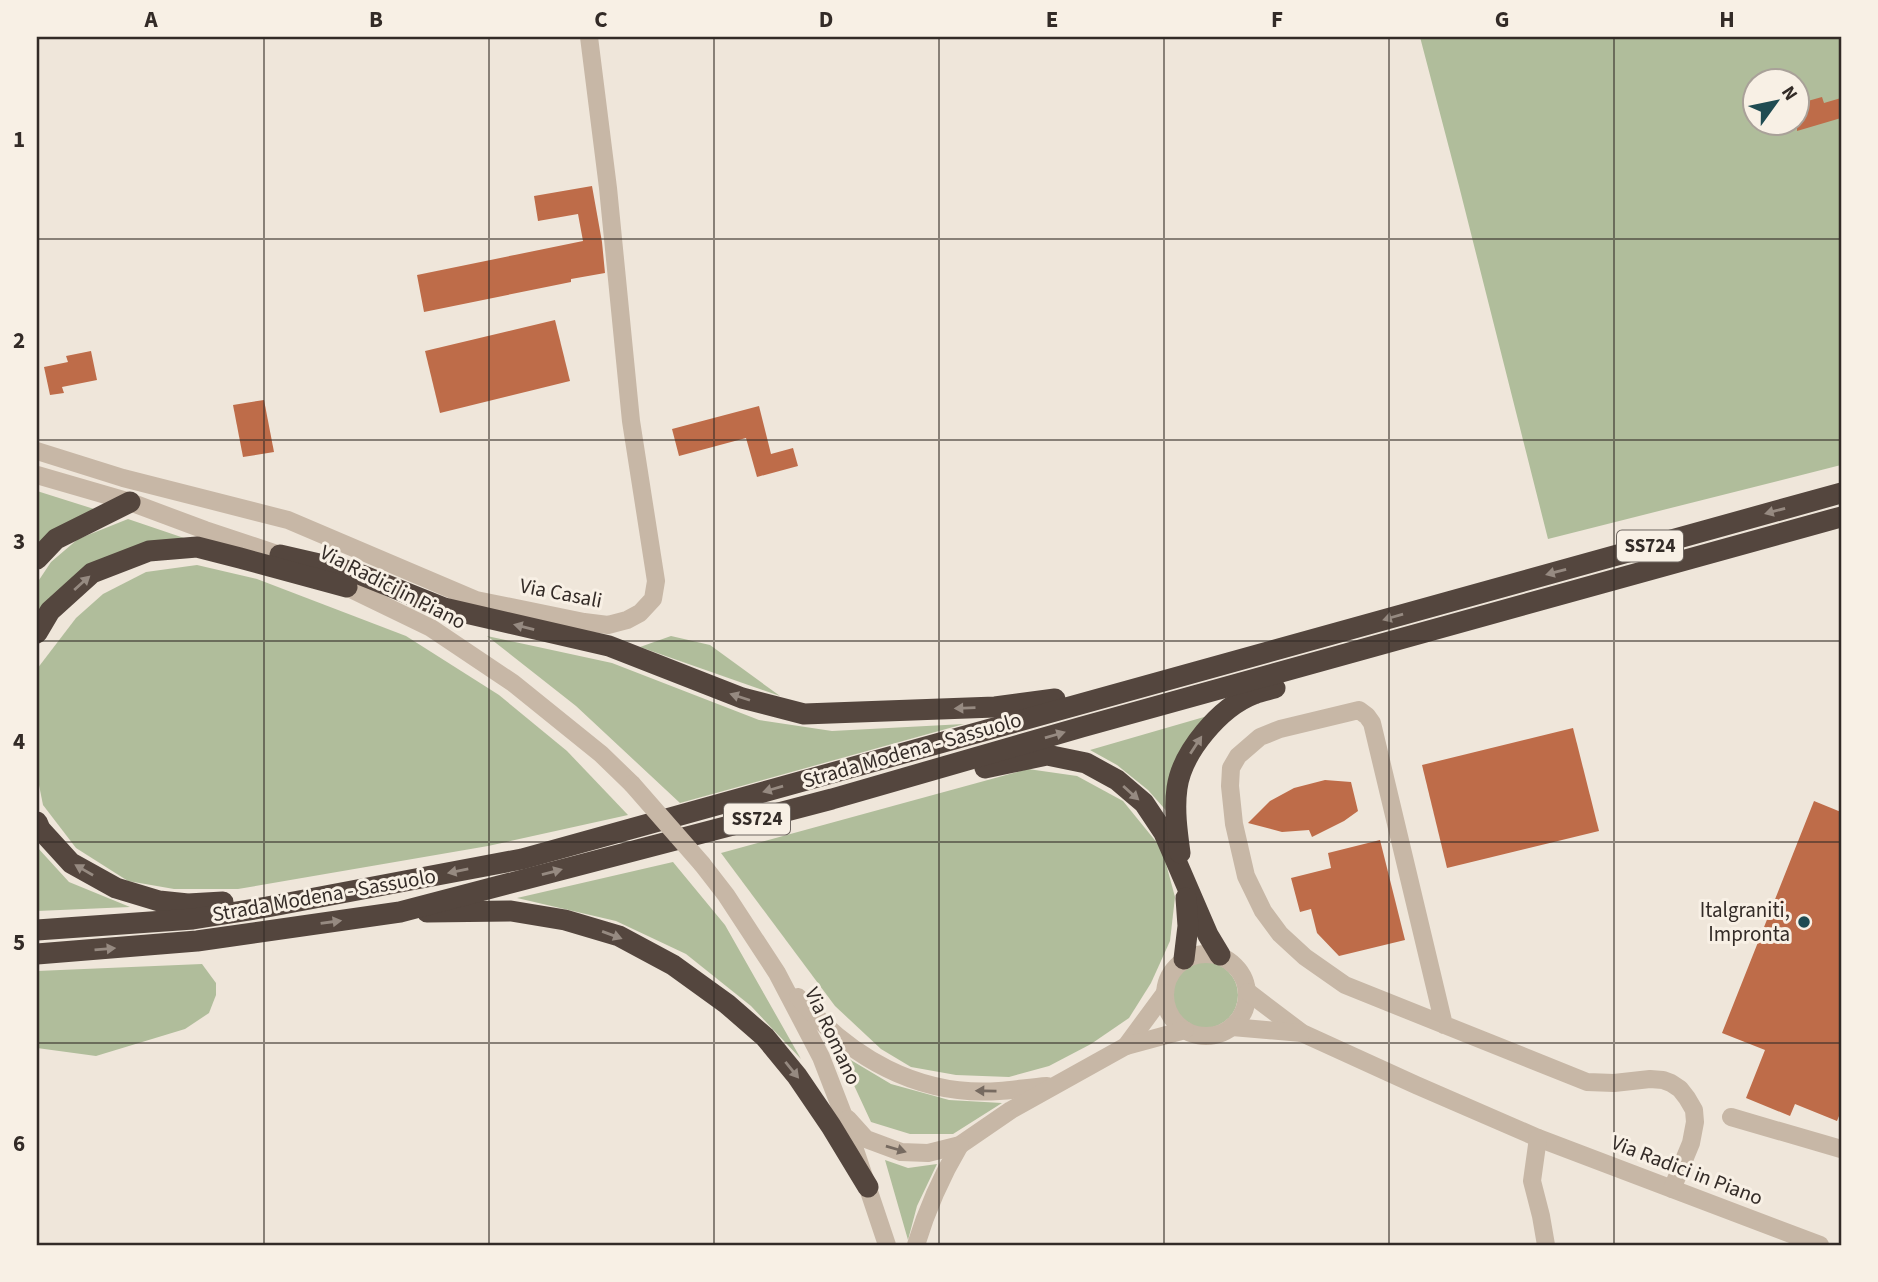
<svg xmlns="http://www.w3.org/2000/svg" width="1878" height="1282" font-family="'Source Sans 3',sans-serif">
<rect width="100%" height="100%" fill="#efe6da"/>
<g fill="#b0bd9b" fill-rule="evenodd">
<path d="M1420,37H1841V465L1548,539L1459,186ZM1756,80H1798V122H1756Z"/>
<path d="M37,491L94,509L62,525L37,544Z"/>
<path d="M128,519L187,539L155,543L37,621V583L51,562L78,539Z"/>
<path d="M197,565L257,579L406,636L499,695L567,751L628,815L488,846L238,889H174L128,881L76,848L43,805L37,775V669L76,618L103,594L146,572Z"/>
<path d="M487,636L612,663L759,720L832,731L964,724L680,803L576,706Z"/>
<path d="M671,636L710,645L780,696L640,647Z"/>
<path d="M1211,715L1170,815L1148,790L1117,765L1090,750Z"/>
<path d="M1028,769L1077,776L1123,801L1162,849L1175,897L1170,941L1151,983L1129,1018L1091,1044L1049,1066L1009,1077L956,1075L911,1067L881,1049L835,1006L721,853Z"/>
<path d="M37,847L69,882L130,907L37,911Z"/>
<path d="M673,862L725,925L801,1059L751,1006L686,954L616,921L517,898Z"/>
<circle cx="1205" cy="995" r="33"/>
<path d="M202,964L216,983V995L209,1013L185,1029L96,1056L37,1048V971Z"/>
<path d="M839,1053L891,1084L949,1100L1002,1103L953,1134H910L871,1122Z"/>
<path d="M885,1160L908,1168L937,1164L917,1206L908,1240Z"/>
</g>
<g fill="#be6c49">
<path d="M1822,97L1824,103L1841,98V118L1797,131V104Z"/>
<path d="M592,186L602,242L605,273L571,279V282L424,312L417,275L583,241L578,214L538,221L534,196Z"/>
<path d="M555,320L570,381L440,413L425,351Z"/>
<path d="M91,351L97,380L62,387L64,393L50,395L44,367L68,362L66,356Z"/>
<path d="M264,400L274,452L243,457L233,405Z"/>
<path d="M759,406L771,454L793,448L798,466L757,477L746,438L679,456L672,429Z"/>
<path d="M1573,728L1599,831L1447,868L1422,765Z"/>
<path d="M1325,780L1351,782L1358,811L1344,821L1312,837L1309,830L1282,832L1248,823L1270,801L1294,788Z"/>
<path d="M1814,801L1841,812V1111L1837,1121L1795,1104L1790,1116L1746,1098L1765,1050L1722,1033Z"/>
<path d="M1380,840L1405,940L1339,956L1317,933L1311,909L1300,912L1291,878L1331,868L1328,853Z"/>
</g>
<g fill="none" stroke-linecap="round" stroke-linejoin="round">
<g stroke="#c7b7a6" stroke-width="18">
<path d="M37,451L123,478L288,520L476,600L584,622L608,625L627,620L640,613L653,599L656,581L631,421L608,188L589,37"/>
<path d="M37,475L130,502L205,530L280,555L292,560"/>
<path d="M336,582L431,628L513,683L601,754L632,784"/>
<path d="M702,864L726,895L777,973L821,1057L843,1114L887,1245"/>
<circle cx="1206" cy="995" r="41"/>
<path d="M1248,992L1302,1033L1416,1085L1538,1138L1820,1245"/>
<path d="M798,997C849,1057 918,1097 999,1091C1015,1090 1031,1087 1047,1086"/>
<path d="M1444,1025L1372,723L1367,716L1359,710L1280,729L1260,737L1238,756L1231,768L1230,786L1234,824L1246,876L1263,911L1280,934L1305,957L1345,985L1587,1082L1614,1083L1650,1079L1663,1080L1671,1083L1680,1089L1687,1098L1694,1110L1695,1122L1691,1143L1672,1189"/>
<path d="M1232,1027L1302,1033"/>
<path d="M1126,1046L1165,993"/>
<path d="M1731,1117L1841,1149"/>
<path d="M848,1119L866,1139L901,1152L928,1153L960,1145L1011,1110L1126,1046L1185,1030"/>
<path d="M1538,1138L1532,1181L1541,1216L1546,1245"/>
<path d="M916,1245C927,1209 941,1177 960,1145"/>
</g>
<g stroke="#54463e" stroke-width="21">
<path d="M280,555L354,572L444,608L609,646L742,698L804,714L995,707L1055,699"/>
<path d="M37,559L56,539L130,502"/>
<path d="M37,633L50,611L92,573L149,551L197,547L240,558L347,587"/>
<path d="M985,768L1047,755L1086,763L1117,780L1144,803L1164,833L1208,935L1220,955"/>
<path d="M37,822L40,829L71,863L116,888L159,901L188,904L223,902"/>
<path d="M1180,853C1177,831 1174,809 1177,788C1182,752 1220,707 1254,694C1261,691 1268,690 1275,688"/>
<path d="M427,912L511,911L565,920L619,936L673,965L727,1004L765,1037L797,1076L831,1126L868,1187"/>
<path d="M37,930L193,919L267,907L522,859L1841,493"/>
<path d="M37,954L197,941L400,912L832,799L1082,727L1841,517"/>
<path d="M1184,959L1188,926L1186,898"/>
</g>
<path stroke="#c7b7a6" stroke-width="18" d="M632,784L702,864"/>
</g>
<defs><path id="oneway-solid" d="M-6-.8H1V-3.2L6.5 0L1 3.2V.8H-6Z" transform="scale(1.75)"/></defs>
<g fill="#968a81">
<use href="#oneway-solid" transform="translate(1775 511) rotate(165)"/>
<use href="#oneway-solid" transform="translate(1556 572) rotate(165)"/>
<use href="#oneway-solid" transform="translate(82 583) rotate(-42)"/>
<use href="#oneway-solid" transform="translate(1393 617) rotate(164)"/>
<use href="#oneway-solid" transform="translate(524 627) rotate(-166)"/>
<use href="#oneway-solid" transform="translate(740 697) rotate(-162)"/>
<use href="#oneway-solid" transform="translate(965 708) rotate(178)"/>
<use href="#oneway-solid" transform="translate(1055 735) rotate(-16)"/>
<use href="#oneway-solid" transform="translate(1196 745) rotate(-57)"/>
<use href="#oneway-solid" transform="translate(773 789) rotate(164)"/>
<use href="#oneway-solid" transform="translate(1131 793) rotate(42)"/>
<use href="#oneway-solid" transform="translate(84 870) rotate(-150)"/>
<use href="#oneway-solid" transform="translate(458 871) rotate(169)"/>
<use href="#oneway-solid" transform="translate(552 872) rotate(-15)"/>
<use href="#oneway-solid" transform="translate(331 922) rotate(-8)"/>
<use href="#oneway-solid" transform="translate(612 935) rotate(20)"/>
<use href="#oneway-solid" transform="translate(105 949) rotate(-5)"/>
<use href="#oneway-solid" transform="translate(792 1070) rotate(51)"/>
</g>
<g fill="#766a60">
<use href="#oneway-solid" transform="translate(986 1091) rotate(-179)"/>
<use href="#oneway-solid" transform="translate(896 1149) rotate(16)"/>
</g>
<path fill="none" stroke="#332b27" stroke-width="2" stroke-opacity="0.55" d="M264,37V1245M489,37V1245M714,37V1245M939,37V1245M1164,37V1245M1389,37V1245M1614,37V1245M37,239H1841M37,440H1841M37,641H1841M37,842H1841M37,1043H1841"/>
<circle fill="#1f4b52" stroke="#f8f0e5" stroke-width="2.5" cx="1804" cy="922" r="7"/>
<g text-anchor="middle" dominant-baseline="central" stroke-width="6" stroke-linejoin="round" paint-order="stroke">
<g fill="#f8f0e5" stroke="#6e6660" stroke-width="2">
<rect x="1617" y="530.5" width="66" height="31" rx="5"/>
<rect x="724" y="803.5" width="66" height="31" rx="5"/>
</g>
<g font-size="19" font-weight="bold" fill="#332b27">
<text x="1650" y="546">SS724</text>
<text x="757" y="819">SS724</text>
</g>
<g font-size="21" fill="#332b27" stroke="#f8f0e5">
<text transform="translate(393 587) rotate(27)">Via Radici in Piano</text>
<text transform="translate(561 593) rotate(11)">Via Casali</text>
<text transform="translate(912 750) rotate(-16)">Strada Modena - Sassuolo</text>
<text transform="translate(324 895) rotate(-10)">Strada Modena - Sassuolo</text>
<text transform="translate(833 1036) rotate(65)">Via Romano</text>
<text transform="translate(1687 1170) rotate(21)">Via Radici in Piano</text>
</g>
<g font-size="21" fill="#332b27" stroke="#f8f0e5" text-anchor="end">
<text x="1790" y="910">Italgraniti,<tspan x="1790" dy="24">Impronta</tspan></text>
</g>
</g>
<rect width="1878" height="1282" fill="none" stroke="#f8f0e5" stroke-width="77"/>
<g transform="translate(1776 102) rotate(57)"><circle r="33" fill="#f8f0e5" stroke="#a9a199" stroke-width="2"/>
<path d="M0-5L12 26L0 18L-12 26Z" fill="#1f4b52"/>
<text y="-10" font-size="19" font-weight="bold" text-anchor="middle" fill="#332b27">N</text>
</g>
<rect x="38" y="38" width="1802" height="1206" fill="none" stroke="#332b27" stroke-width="2.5"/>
<g font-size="23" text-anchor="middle" font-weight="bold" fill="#332b27">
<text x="151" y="27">A</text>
<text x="376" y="27">B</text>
<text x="601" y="27">C</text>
<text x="826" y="27">D</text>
<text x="1052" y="27">E</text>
<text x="1277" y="27">F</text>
<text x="1502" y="27">G</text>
<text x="1727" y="27">H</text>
<text x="19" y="147">1</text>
<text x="19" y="348">2</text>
<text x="19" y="549">3</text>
<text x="19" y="749">4</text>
<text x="19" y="950">5</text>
<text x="19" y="1151">6</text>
</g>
</svg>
